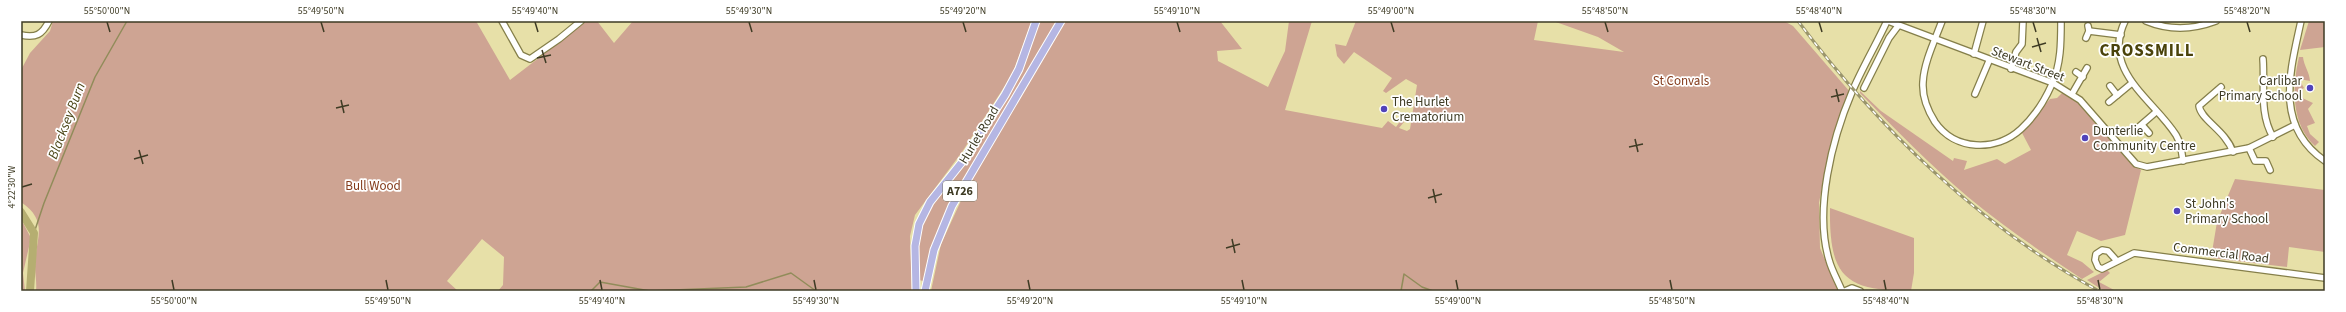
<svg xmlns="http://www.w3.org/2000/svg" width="2346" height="312" font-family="'Source Sans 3',sans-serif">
<rect width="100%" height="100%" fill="#e7e0a8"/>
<g fill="#cea493">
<path d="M53,21H476L510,80L587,21H597L614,43L633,21H1032L1012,75L962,152L915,215L910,236L912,291H498L503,285L504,257L482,239L447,281L458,291H36C37,283 35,274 35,266C35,239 50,222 21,202V70L30,53L50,31Z"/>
<path d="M1038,21H1057L950,204L931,247L923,281L919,280L918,241L925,216L968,157L1021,74Z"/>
<path d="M1064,21H1220L1242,49L1217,51L1218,61L1268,87L1285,51L1289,21H1312L1285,110L1382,128L1388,121L1396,127L1401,120L1404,122L1399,128L1407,131L1410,129L1417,85L1406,79L1386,93L1383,91L1392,78L1354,52L1344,64L1337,56L1335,44L1346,46L1356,21H1538L1534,40L1624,52L1598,37L1553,21H1784L1793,26L1850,92L1827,160L1819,203L1820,248L1838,291H931L941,244L971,179Z"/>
<path d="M2309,21H2325V47L2300,50Z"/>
<path d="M2299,57H2303C2304,66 2309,71 2310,81L2299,79L2304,88L2299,91L2300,97L2313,103L2308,109L2315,123L2307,126L2310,134L2319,142L2315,146C2291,124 2292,87 2299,57Z"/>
<path d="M1860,91L1881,111L1953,161L1954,158L1967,161L1964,170L1997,159L2005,164L2031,150L2021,131L2050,99L2057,98L2062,93L2076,101L2132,165L2141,170L2125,235L2101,241L2077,231L2067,255L2082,262L2094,272L2082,279C2043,253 2004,227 1968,197C1930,165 1895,129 1860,93Z"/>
<path d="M2235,179L2325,190V252L2289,247L2287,267L2211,258L2217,222Z"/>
<path d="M1830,208L1914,238V273L1911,291C1844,291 1829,276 1830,208Z"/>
<path d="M21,219L31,238L23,273L25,291H21Z"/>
<path d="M2107,270L2110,273L2099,282L2116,291H2104L2087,280Z"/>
</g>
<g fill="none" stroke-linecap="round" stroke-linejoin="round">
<g stroke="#918c5a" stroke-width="1.5">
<path d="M34,233L44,203L95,77L127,21"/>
<path d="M591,291L600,282L650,291L746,287L791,273L816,291"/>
<path d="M1401,291L1404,274L1422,287L1433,291"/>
</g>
<path stroke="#b5ae71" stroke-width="8" d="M21,212L34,233L30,291"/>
<defs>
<g id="minor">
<path d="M502,21L521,55L530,59L559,39L581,21"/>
<path d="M1888,21L2053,83L2080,100L2136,164L2147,167L2249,148L2295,125"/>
<path d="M1942,21C1935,40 1924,62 1923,82C1922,96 1928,111 1935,122C1955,151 1996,152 2021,129C2034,117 2045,100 2052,84C2061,64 2061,42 2061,21"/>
<path d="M2125,21C2101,71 2154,100 2176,135C2181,143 2182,153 2183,161"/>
<path d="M2146,21C2170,31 2192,30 2216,21"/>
<path d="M2301,21C2290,72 2274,126 2325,161"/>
<path d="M2089,31L2121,35"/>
<path d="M21,35C36,38 42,35 49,21"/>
<path d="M2086,38L2089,31L2088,26"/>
<path d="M1974,54L1983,21"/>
<path d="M2263,59C2265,86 2259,113 2273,137"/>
<path d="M2011,69L2016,52L2022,44L2023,21"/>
<path d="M2076,72L2083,77"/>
<path d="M2110,86L2117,95"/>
<path d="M2221,87L2199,106C2201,120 2226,131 2233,152"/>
<path d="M1864,88L1889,38L1898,26"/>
<path d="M1975,94L1989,61"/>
<path d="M2072,94L2087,68"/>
<path d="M2109,102L2132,83"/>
<path d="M2142,125L2149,133"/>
<path d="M2134,131L2156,112"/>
<path d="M2249,148L2255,161H2266L2270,170"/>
<path d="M2117,261L2108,251L2102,250L2096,254L2095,260L2098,267L2102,269L2134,253L2325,278"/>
<path d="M1842,291C1838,281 1832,271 1829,260C1814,210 1832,139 1852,92C1862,68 1876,45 1887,21"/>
<path d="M1845,291L1852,288L1860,291"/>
</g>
<g id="major">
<path d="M916,291L915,246L919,224L930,202L962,162L1005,95L1019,69L1036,21"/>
<path d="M925,291L934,250L952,206L1061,21"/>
</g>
</defs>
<use href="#minor" stroke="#857f4a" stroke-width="8"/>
<use href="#major" stroke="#fff" stroke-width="9"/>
<use href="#minor" stroke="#fff" stroke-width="5.5"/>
<use href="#major" stroke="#b5b6e3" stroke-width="7"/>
<defs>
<path id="rail" d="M1798,21C1878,128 1981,227 2099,291"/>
</defs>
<use href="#rail" stroke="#9a956c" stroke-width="3"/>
<use href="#rail" stroke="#fff" stroke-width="1.5" stroke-dasharray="4.5" stroke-linecap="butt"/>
</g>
<path fill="none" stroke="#3e3b24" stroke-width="1.5" d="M107,22L110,32M321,22L324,32M535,22L538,32M749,22L752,32M963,22L966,32M1177,22L1180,32M1391,22L1394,32M1605,22L1608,32M1819,22L1822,32M2033,22L2036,32M2247,22L2250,32M2037,38L2041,52M2032,47L2046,43M542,50L546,63M537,58L551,55M1836,89L1839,102M1831,97L1844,94M341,100L344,113M336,108L349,105M1635,139L1638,152M1629,147L1643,144M139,150L143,164M134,159L148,155M22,187L32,184M1433,189L1436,203M1428,198L1442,194M1232,239L1235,253M1226,248L1240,244M172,280L174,290M386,280L388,290M600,280L602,290M814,280L816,290M1028,280L1030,290M1242,280L1244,290M1456,280L1458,290M1670,280L1672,290M1884,280L1886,290M2098,280L2100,290"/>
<g fill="#5143ba" stroke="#fff" stroke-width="1.5">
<circle cx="2310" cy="88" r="4"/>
<circle cx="1384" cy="109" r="4"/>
<circle cx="2085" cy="138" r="4"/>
<circle cx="2177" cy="211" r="4"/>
</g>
<g text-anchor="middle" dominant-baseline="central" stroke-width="3.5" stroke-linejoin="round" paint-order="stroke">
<rect fill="#fff" stroke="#787666" stroke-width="1" x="943" y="181" width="34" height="20" rx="3"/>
<g font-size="12" font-weight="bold" fill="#3e3b24">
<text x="960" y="191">A726</text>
</g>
<g font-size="13" fill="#3e3b24" stroke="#fff">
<text transform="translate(2028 64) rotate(21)">Stewart Street</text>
<text transform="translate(979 135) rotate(-59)">Hurlet Road</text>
<text transform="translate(2221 253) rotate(7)">Commercial Road</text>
</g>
<g font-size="13" fill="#853c1c" stroke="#fff">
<text x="1681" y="81">St Convals</text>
<text x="373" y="186">Bull Wood</text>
</g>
<g font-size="13" fill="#3e3b24" stroke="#fff" text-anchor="start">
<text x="2302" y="81" text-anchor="end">Carlibar<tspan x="2302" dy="15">Primary School</tspan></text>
<text x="1392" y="102">The Hurlet<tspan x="1392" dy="15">Crematorium</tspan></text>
<text x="2093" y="131">Dunterlie<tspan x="2093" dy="15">Community Centre</tspan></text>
<text x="2185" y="204">St John's<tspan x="2185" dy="15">Primary School</tspan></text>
</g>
<g font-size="14" font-style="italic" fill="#4a4415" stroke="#fff">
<text transform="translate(67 121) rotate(-69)">Blacksey Burn</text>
</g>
<g font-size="17" font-weight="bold" letter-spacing="1" fill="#4a430b" stroke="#fff">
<text x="2147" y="51">CROSSMILL</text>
</g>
</g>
<rect width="2346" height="312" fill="none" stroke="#ffffff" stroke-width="44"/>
<rect x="22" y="22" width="2302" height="268" fill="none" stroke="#3e3b24" stroke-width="1.5"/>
<g font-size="10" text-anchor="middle" fill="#3e3b24">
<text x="107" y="14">55°50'00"N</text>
<text x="321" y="14">55°49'50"N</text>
<text x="535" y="14">55°49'40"N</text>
<text x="749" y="14">55°49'30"N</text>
<text x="963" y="14">55°49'20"N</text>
<text x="1177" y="14">55°49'10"N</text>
<text x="1391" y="14">55°49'00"N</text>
<text x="1605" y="14">55°48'50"N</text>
<text x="1819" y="14">55°48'40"N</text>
<text x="2033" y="14">55°48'30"N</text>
<text x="2247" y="14">55°48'20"N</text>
<text transform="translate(11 187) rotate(-90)" y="4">4°22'30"W</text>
<text x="174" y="304">55°50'00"N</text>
<text x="388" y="304">55°49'50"N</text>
<text x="602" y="304">55°49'40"N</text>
<text x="816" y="304">55°49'30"N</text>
<text x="1030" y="304">55°49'20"N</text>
<text x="1244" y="304">55°49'10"N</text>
<text x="1458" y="304">55°49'00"N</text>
<text x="1672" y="304">55°48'50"N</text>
<text x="1886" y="304">55°48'40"N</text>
<text x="2100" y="304">55°48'30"N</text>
</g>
</svg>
